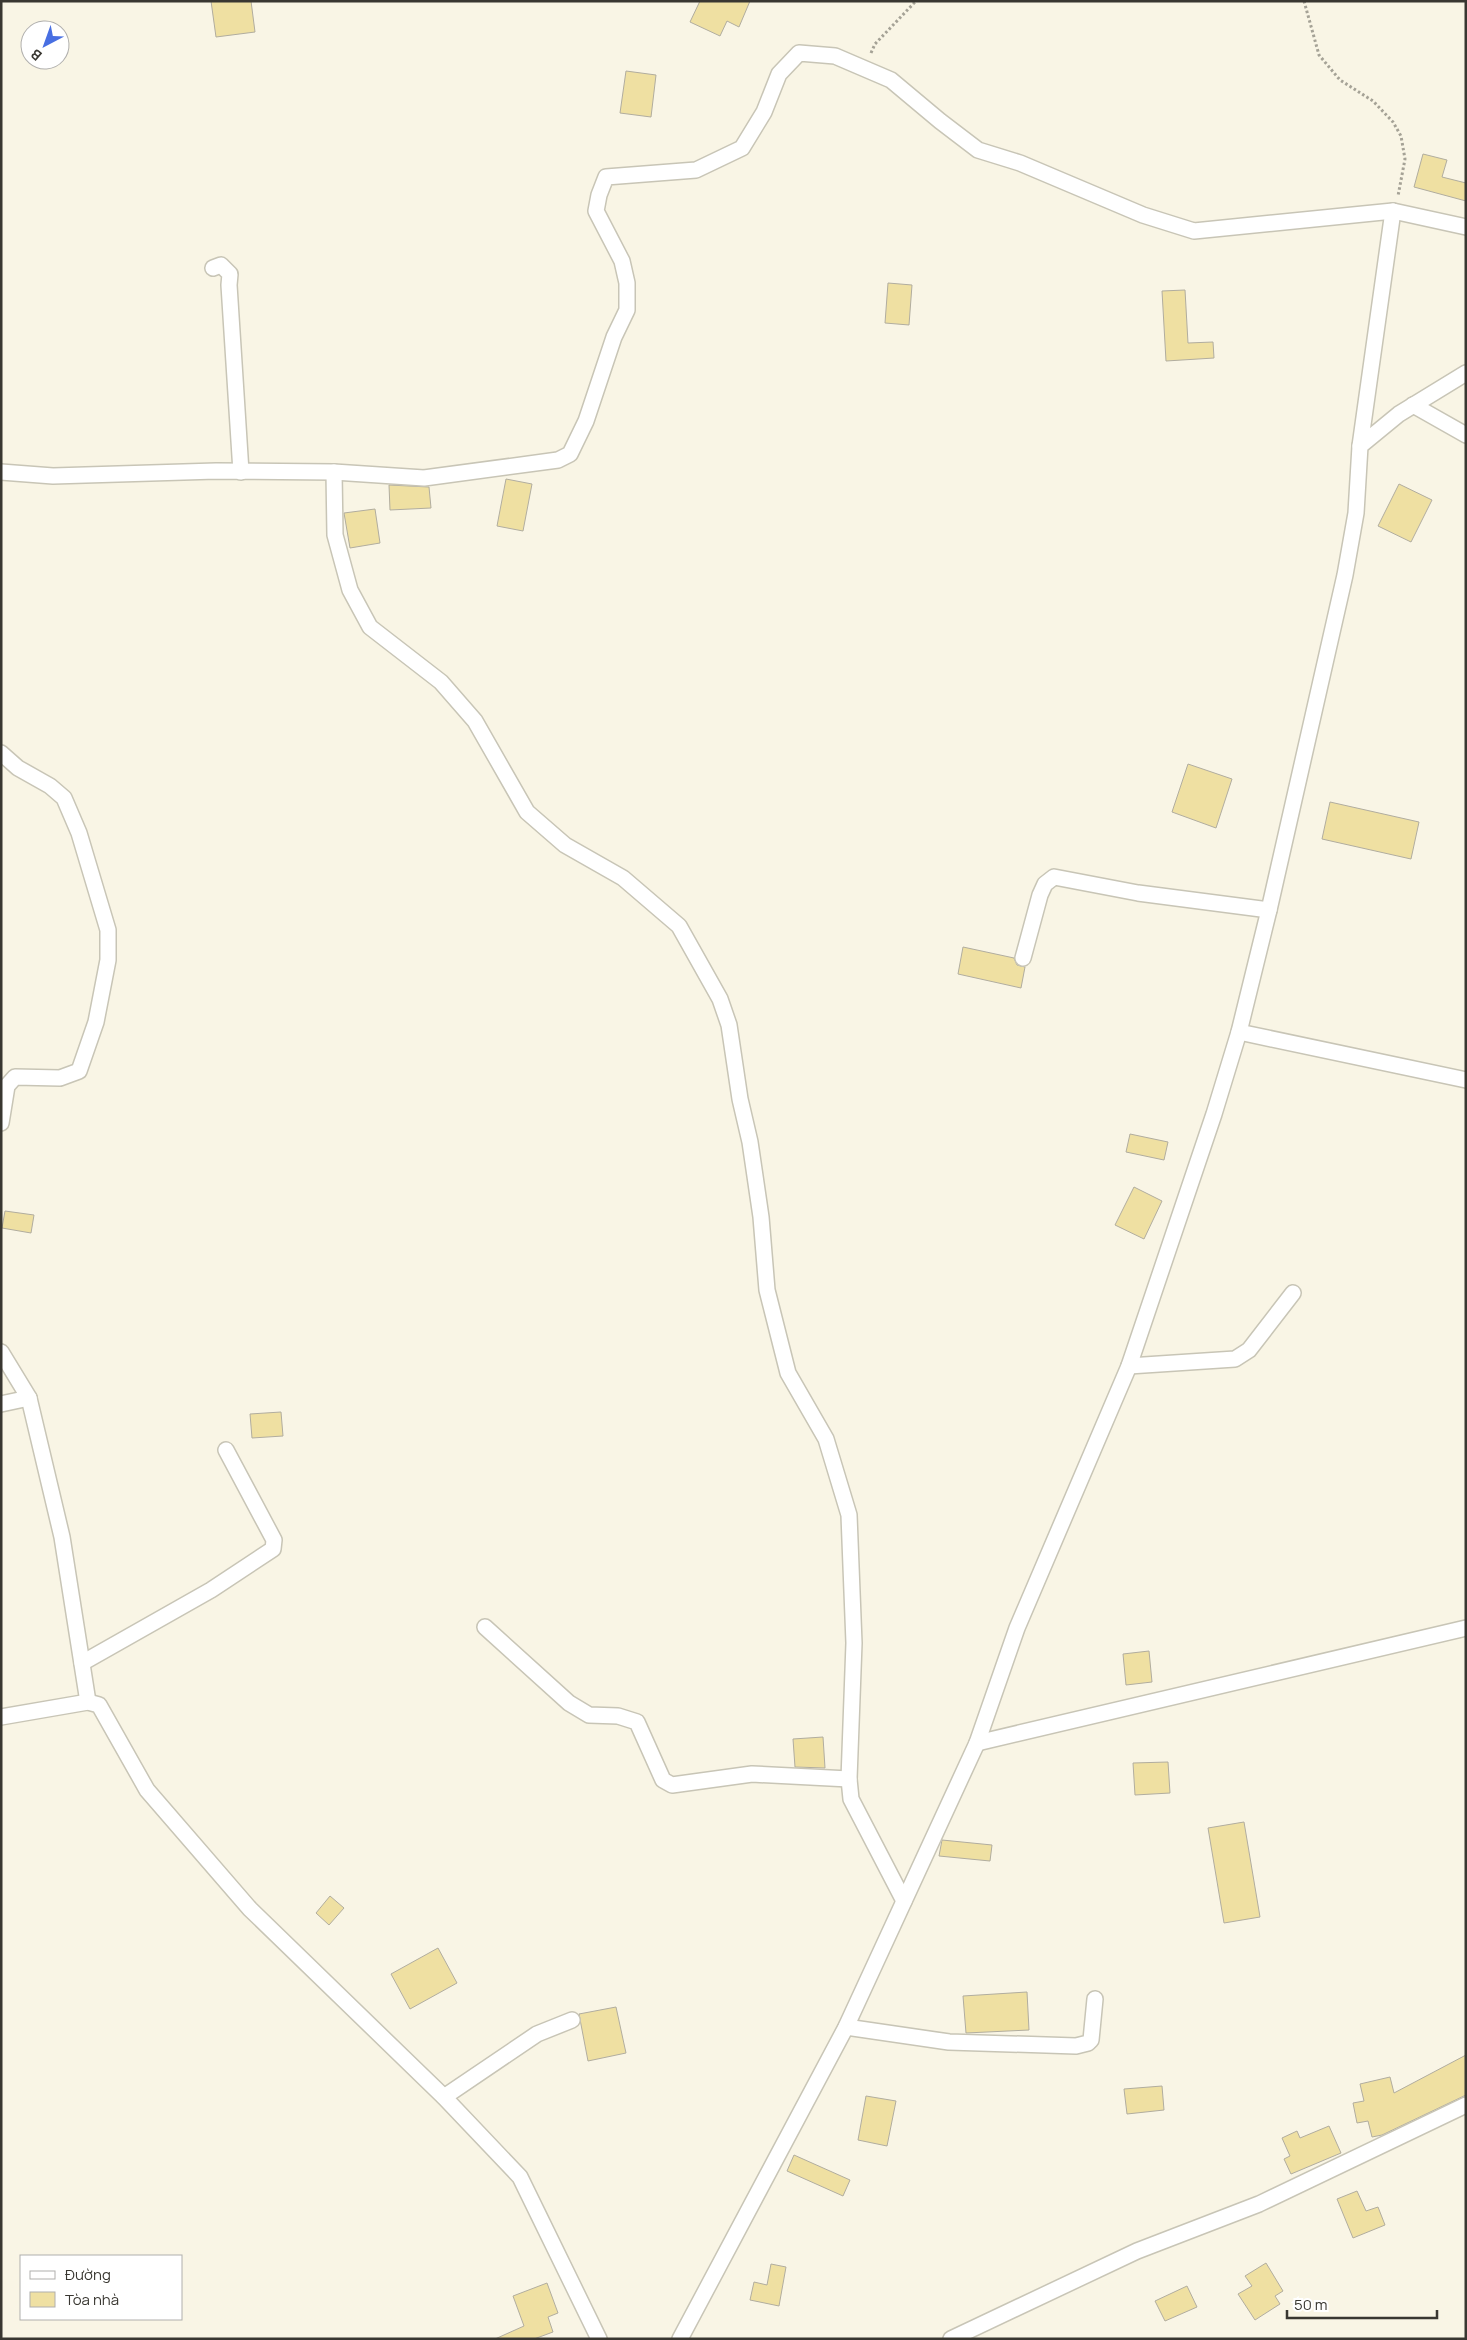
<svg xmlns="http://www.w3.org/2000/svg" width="1467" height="2340" font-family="Manrope,sans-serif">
<rect width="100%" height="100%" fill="#f9f5e5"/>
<g fill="#efe0a2" stroke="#b1ad9f">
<path d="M211,1H251L255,32L216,37Z"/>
<path d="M700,1H750L739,27L727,21L720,36L690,22Z"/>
<path d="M626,71L656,75L651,117L620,113Z"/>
<path d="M1423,154L1447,160L1442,177L1466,183V201L1414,187Z"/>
<path d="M888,283L912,285L909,325L885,323Z"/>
<path d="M1185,290L1188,343L1213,342L1214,358L1166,361L1162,291Z"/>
<path d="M506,479L532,484L523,531L497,526Z"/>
<path d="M1399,484L1432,500L1411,542L1378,526Z"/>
<path d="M389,485L429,487L431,508L390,510Z"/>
<path d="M375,509L380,543L350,548L344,513Z"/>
<path d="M1188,764L1232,779L1216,828L1172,812Z"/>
<path d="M1330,802L1419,822L1411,859L1322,839Z"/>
<path d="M963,947L1014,958L1017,965L1025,967L1021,988L958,974Z"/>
<path d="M1130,1134L1168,1142L1164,1160L1126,1152Z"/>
<path d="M1134,1187L1162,1201L1144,1239L1115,1225Z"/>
<path d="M5,1211L34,1215L31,1233L2,1228Z"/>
<path d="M281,1412L283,1436L252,1438L250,1414Z"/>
<path d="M1149,1651L1152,1682L1126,1685L1123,1654Z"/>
<path d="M823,1737L825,1768L795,1767L793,1739Z"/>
<path d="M1168,1762L1170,1793L1135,1795L1133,1763Z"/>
<path d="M1244,1822L1260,1917L1224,1923L1208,1828Z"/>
<path d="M942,1840L992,1845L990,1861L939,1856Z"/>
<path d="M330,1896L344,1908L329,1925L316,1913Z"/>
<path d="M438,1948L457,1983L410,2009L391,1974Z"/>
<path d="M1027,1992L1029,2030L966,2033L963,1996Z"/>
<path d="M616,2007L626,2053L588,2061L579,2014Z"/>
<path d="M1466,2055V2095L1382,2135L1372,2137L1368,2121L1357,2123L1353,2103L1364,2101L1360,2084L1390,2077L1394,2093Z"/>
<path d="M1162,2086L1164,2110L1127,2114L1124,2089Z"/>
<path d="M866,2096L896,2101L887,2146L858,2140Z"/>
<path d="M1329,2126L1341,2153L1291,2174L1284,2159L1290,2156L1282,2138L1297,2131L1300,2138Z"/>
<path d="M794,2155L850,2180L843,2196L787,2171Z"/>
<path d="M1357,2191L1366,2211L1378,2207L1385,2225L1353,2238L1337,2199Z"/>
<path d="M1266,2263L1283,2291L1275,2296L1280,2304L1255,2320L1238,2294L1252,2286L1245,2276Z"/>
<path d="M771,2264L786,2267L779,2306L750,2300L754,2282L767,2285Z"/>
<path d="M547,2283L558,2313L548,2317L553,2332L534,2339H495L524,2326L513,2296Z"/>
<path d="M1187,2286L1197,2307L1165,2321L1155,2301Z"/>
</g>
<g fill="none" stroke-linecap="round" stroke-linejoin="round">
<defs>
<g id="minor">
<path d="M213,268L221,265L230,274L229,285L241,472"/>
<path d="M1413,405L1466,435"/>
<path d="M1360,446L1393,211"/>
<path d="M1,472L53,476L216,471L334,472L424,478L558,460L570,454L586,421L614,337L627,310V283L622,261L596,211L599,195L606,177L696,170L742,148L764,112L779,74L799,53L835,56L891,80L940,121L978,150L1020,163L1143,215L1194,231L1393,211L1466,227"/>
<path d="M334,472L335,535L350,590L370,627L441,682L475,721L527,812L565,845L623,878L679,926L720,999L729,1025L740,1099L750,1142L761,1217L767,1290L788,1373L826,1439L849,1515L854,1643L849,1779L851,1799L904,1901"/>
<path d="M1,753L18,768L50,786L64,798L79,833L108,930V960L96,1022L79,1071L60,1078L15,1077L7,1086L1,1123"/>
<path d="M1023,958L1040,895L1045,884L1054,877L1138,893L1269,910"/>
<path d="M1239,1032L1466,1080"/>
<path d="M1,1352L29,1398L62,1537L88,1702"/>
<path d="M1129,1366L1235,1359L1249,1350L1293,1293"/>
<path d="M1,1404L29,1398"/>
<path d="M485,1627L569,1703L589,1715L618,1716L637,1722L663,1780L672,1785L752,1774L849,1779"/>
<path d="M82,1663L211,1590L273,1549L274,1540L226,1450"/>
<path d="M1,1717L88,1702L99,1705L147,1790L250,1909L444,2097L520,2177L599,2339"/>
<path d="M977,1743L1466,1628"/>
<path d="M846,2027L949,2042L1076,2046L1088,2043L1091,2040L1095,1999"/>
<path d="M444,2097L537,2034L572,2020"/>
<path d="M680,2339L846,2027L977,1743L1017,1628L1129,1366L1214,1114L1239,1032L1269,910L1345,575L1356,513L1360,446L1399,414L1466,373"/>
<path d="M951,2339L1137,2251L1259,2204L1466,2105"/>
</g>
</defs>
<use href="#minor" stroke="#c8c5b6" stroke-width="18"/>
<g stroke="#a5a296" stroke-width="3" stroke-dasharray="2.5 2.5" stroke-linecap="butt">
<path d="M1304,1L1319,55L1340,80L1373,101L1393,122L1401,136L1405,159L1398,196"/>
<path d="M871,53L875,44L916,1"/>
</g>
<use href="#minor" stroke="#fff" stroke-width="15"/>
</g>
<rect width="1467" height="2340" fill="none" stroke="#393731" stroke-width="5"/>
<rect x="20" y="2255" width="162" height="65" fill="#ffffff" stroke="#b0afad"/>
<rect x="30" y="2271" width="25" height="8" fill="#ffffff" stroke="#b0afad"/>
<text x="65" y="2280" font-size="15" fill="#393731">Đường</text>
<rect x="30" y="2292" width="25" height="15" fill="#efe0a2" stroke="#b0afad"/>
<text x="65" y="2305" font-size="15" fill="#393731">Tòa nhà</text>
<g transform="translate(45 45) rotate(221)"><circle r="24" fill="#ffffff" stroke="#b0afad"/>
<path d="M0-4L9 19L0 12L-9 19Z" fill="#486fe2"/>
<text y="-8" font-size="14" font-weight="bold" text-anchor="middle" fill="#393731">B</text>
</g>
<path d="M1287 2310v8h150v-8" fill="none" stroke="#393731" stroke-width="2.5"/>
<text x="1294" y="2310" font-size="15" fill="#393731" stroke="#ffffff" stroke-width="4" paint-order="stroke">50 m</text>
</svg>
